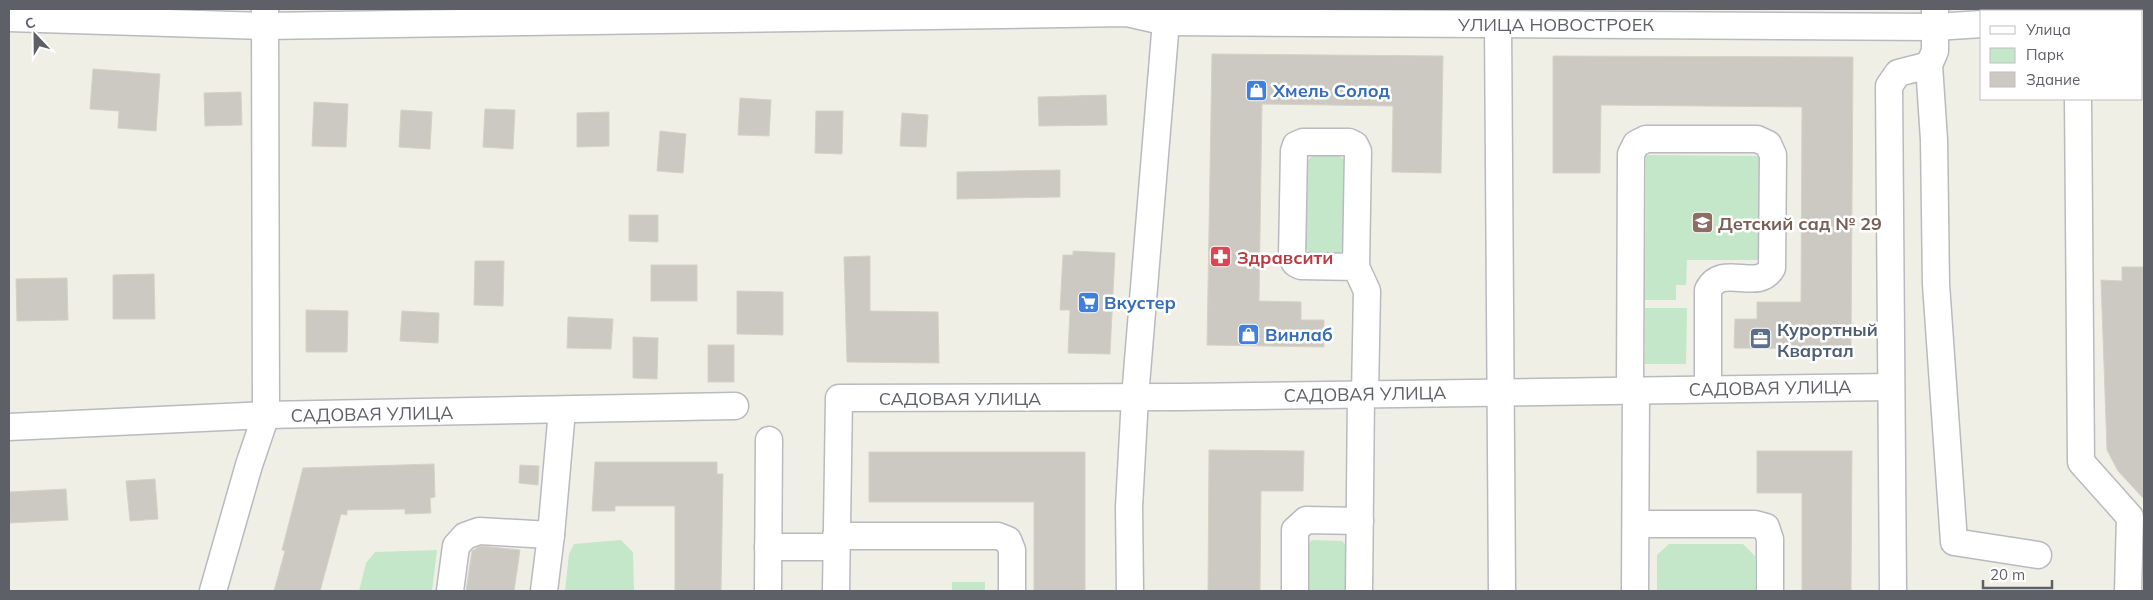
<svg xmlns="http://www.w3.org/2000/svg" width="2153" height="600" font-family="Mulish,sans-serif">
<rect width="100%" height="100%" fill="#f0efe6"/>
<g fill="#c3e7c8">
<path d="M1313,155L1340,156L1347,163L1346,247L1338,254H1311L1304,246L1306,162Z"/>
<path d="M1646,155L1759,156L1758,260H1687L1686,285H1676V300H1645Z"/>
<path d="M1645,308H1687L1686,364H1645Z"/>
<path d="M621,540L633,552L634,591H565L569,554L574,544Z"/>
<path d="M1312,540L1342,541L1347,546L1346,591H1306L1307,545Z"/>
<path d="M1669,544H1743L1755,556V591H1657V555Z"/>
<path d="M437,550L432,591H359L366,563L375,552Z"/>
<rect x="952" y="582" width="33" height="9"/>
</g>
<g fill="#ccc9c3" stroke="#d5d2c4">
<path d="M1212,54L1443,56L1441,173L1392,172L1393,106L1262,104L1259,301L1301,302V320H1324V347L1207,345Z"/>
<path d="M1553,56L1853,57L1851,349L1734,348L1735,319H1757V302H1801L1802,107L1601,105L1600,173H1553Z"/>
<path d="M93,69L160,74L156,131L118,128L119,111L90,109Z"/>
<path d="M241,92L242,125L205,126L204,93Z"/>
<path d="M1106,95L1107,125L1039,126L1038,97Z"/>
<path d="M740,98L771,100L769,136L738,135Z"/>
<path d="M314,102L348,104L346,147L312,146Z"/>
<path d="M485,109L515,110L513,149L483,147Z"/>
<path d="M401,110L432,112L430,149L399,147Z"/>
<path d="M816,111H843L842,154L815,153Z"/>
<path d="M609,112V146L577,147V113Z"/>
<path d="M902,113L928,115L926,147L900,146Z"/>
<path d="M660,131L686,134L683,173L657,171Z"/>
<path d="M1060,170V197L957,199V172Z"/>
<path d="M629,215H658V242L629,241Z"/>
<path d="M1073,251L1115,253L1110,354L1068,353L1070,310H1060L1063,255H1073Z"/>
<path d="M870,256V311L938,312L939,363L847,362L844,257Z"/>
<path d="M475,261H504L503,306L474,305Z"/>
<rect x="651" y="265" width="46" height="36"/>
<path d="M2122,267H2144V499L2118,471L2107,450L2101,280L2122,281Z"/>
<path d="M154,274L155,319H113V275Z"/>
<path d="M67,278L68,320L17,321L16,279Z"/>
<path d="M737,291L783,292V335L737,334Z"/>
<path d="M306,310L348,311L347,352H306Z"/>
<path d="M402,311L439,313L438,343L400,341Z"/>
<path d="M568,317L613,319L611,349L567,348Z"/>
<path d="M633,337L658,338L657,379L633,378Z"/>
<rect x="708" y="345" width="26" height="37"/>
<path d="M1209,450L1304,451L1303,491H1261L1260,591H1208Z"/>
<path d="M1757,451H1852L1851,591H1802V493H1757Z"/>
<path d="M869,452H1085V591H1034V502H869Z"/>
<path d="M595,462H717V474H723L721,591H675V506H615V511H592Z"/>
<path d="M434,464L435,497L430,498L431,513L405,514V509L347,510V515L341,514L320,591H274L285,551L282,550L303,468Z"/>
<path d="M520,465L539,466L538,485L519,483Z"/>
<path d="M155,479L158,519L130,521L126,481Z"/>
<path d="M66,489L68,520L10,523L9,492Z"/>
<path d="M481,546L520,550L514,591H466L472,551Z"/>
</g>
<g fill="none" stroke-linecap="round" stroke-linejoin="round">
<defs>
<g id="minor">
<path d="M1935,9V51L1929,65L1934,140L1936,284L1954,542L2038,555"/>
<path d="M9,18L265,26L1127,13L1167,22L1935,27L1982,24"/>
<path d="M1498,24L1502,591"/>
<path d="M2078,99L2081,462L2130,517L2128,591"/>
<path d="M1356,267L1301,266L1295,263L1292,257L1294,151L1296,145L1303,142H1349L1355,145L1358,151L1356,267L1367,291L1365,394"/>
<path d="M1630,390L1631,154L1636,144L1646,139H1757L1768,144L1773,155L1772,268C1758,293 1722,262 1708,290V389"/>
<path d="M9,427L266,415L735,406"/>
<path d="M1636,524H1755L1766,527L1770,539V591"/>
<path d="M836,536H998L1008,540L1012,550V591"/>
<path d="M768,547H836"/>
<path d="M213,591L249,465L266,415L265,10"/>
<path d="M450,591L456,546L465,536L479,531L551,535L562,410"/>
<path d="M544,591L551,535"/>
<path d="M768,591L769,440"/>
<path d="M836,591L839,398L1183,397L1891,387"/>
<path d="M1130,591L1129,507L1135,397L1167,9"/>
<path d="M1295,591V530L1306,520L1360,521"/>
<path d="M1359,591L1361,394"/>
<path d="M1635,591L1636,390"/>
<path d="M1893,591L1889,86L1898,73L1929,65"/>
</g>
</defs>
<use href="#minor" stroke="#b8bac0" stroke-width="29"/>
<use href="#minor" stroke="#fff" stroke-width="26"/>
</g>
<defs>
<symbol id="shop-square" viewBox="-11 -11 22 22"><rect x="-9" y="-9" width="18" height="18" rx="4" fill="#3f7fe0" stroke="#fff"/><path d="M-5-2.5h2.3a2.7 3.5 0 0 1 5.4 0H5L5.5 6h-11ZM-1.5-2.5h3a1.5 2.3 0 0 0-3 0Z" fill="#fff"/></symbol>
<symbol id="school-square" viewBox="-11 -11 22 22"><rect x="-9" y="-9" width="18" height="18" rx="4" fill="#8d6e63" stroke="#fff"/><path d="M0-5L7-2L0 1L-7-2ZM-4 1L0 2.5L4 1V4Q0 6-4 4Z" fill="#fff"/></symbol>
<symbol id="pharmacy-square" viewBox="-11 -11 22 22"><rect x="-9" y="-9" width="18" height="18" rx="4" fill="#e0444e" stroke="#fff"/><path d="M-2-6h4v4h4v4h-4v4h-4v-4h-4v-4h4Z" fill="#fff"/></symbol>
<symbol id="supermarket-square" viewBox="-11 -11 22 22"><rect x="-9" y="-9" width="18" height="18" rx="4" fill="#3f7fe0" stroke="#fff"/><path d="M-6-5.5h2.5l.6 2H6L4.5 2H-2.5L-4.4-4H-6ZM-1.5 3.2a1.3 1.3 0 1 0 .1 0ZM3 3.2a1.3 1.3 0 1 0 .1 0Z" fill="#fff"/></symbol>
<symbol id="office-square" viewBox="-11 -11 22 22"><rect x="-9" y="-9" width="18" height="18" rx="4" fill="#5c6f8a" stroke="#fff"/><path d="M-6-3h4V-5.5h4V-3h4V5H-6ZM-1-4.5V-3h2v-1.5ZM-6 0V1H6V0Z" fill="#fff"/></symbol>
</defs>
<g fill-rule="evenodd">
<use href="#shop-square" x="1244" y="78" width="25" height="25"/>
<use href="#school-square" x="1690" y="210" width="25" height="25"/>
<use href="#pharmacy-square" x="1208" y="244" width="25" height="25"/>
<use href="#supermarket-square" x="1076" y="290" width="25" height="25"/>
<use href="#shop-square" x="1236" y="322" width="25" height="25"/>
<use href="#office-square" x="1748" y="326" width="25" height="25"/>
</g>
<g text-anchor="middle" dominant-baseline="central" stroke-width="5" stroke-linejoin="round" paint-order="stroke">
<g font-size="18" fill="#5e6067" stroke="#fff">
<text x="1556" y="24">УЛИЦА НОВОСТРОЕК</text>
<text transform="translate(1770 388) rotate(-1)">САДОВАЯ УЛИЦА</text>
<text transform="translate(1365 394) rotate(-1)">САДОВАЯ УЛИЦА</text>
<text x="960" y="398">САДОВАЯ УЛИЦА</text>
<text transform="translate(372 414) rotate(-1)">САДОВАЯ УЛИЦА</text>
</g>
<g font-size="18" font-weight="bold" fill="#366cbe" stroke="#fff" text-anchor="start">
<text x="1273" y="90">Хмель Солод</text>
<text x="1104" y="302">Вкустер</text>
<text x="1265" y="334">Винлаб</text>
</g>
<g font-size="18" font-weight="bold" fill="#785e54" stroke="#fff" text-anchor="start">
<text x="1718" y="223">Детский сад № 29</text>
</g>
<g font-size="18" font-weight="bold" fill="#be3a42" stroke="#fff" text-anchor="start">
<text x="1237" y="257">Здравсити</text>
</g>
<g font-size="18" font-weight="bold" fill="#4e5e75" stroke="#fff" text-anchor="start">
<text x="1777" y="329">Курортный<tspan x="1777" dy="21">Квартал</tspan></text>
</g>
</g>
<rect width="2153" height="600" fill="none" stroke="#5e6067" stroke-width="20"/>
<rect x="1980" y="10" width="162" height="90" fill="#ffffff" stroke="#bfbfc2"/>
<rect x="1990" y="26" width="25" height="8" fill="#ffffff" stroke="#bfbfc2"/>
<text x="2026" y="35" font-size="15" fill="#5e6067">Улица</text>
<rect x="1990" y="48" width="25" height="15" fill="#c3e7c8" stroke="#bfbfc2"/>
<text x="2026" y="60" font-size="15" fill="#5e6067">Парк</text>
<rect x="1990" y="72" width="25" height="15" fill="#ccc9c3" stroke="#bfbfc2"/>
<text x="2026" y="85" font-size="15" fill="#5e6067">Здание</text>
<g transform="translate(35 35) rotate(338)" stroke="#ffffff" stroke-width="4" paint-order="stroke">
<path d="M0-4L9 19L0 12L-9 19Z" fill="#5e6067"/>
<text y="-8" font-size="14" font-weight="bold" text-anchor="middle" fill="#5e6067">С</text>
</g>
<path d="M1983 580v8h69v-8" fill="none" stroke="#5e6067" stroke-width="2.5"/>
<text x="1990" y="580" font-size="15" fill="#5e6067" stroke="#ffffff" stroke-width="4" paint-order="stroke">20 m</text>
</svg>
